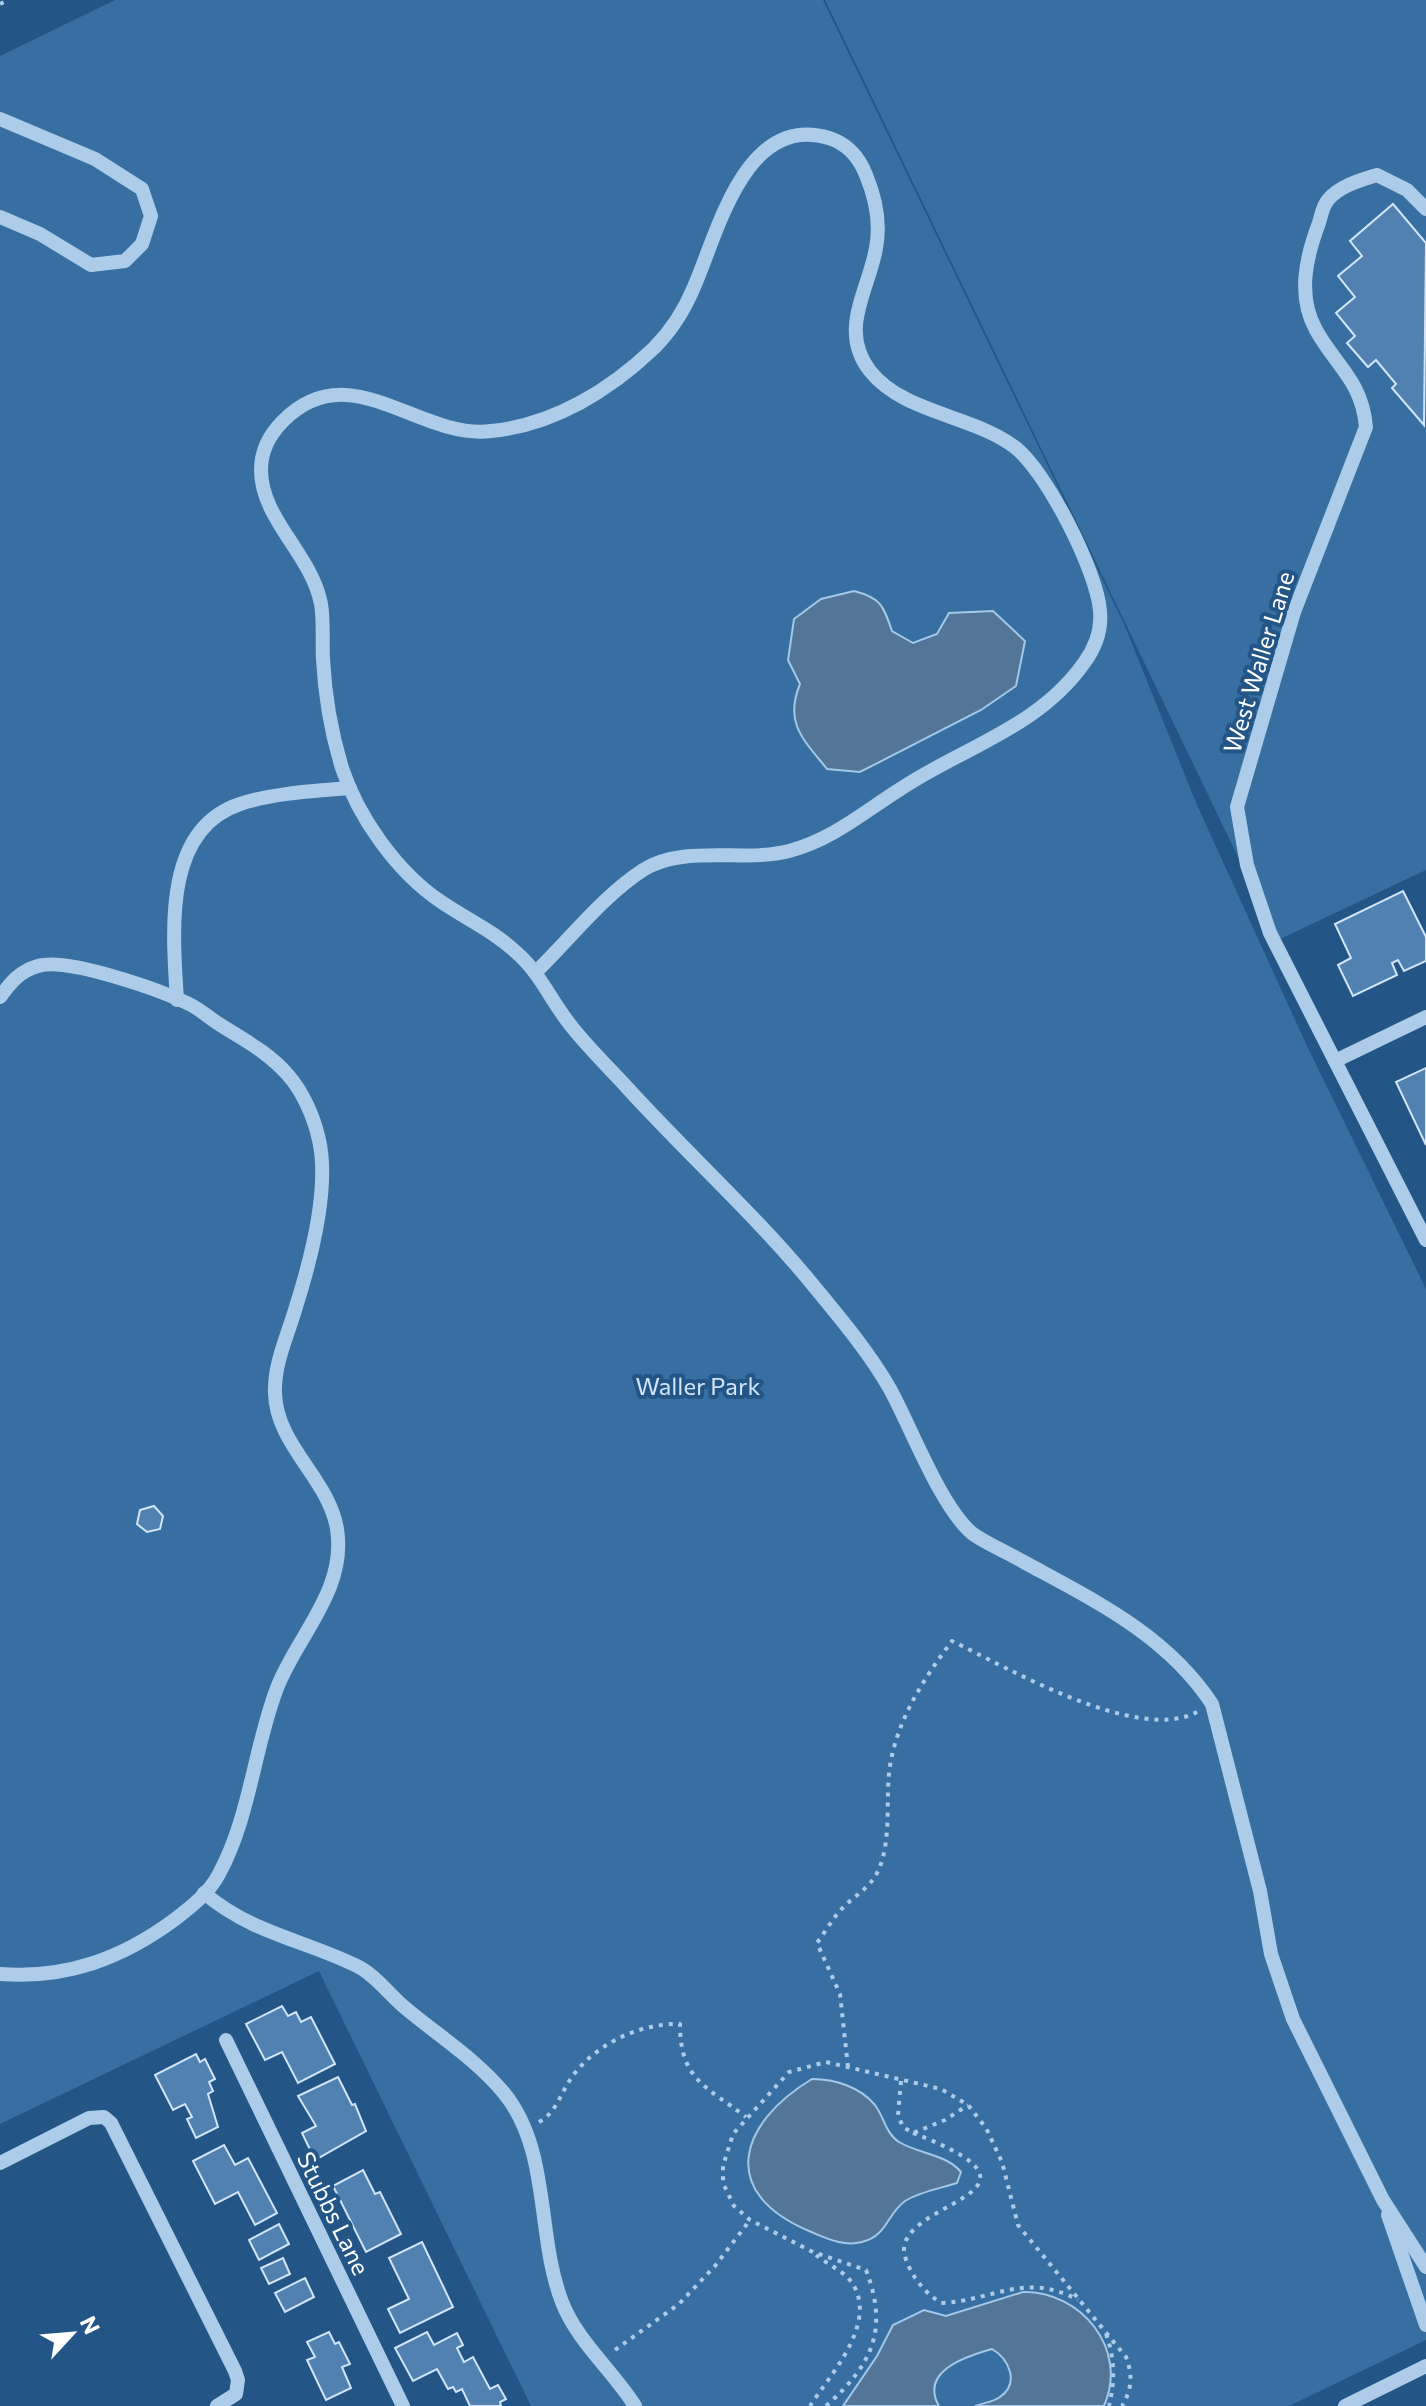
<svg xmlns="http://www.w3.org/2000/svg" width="1426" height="2406" font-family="Commissioner,sans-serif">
<rect width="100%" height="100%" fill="#235586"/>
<g fill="#376fa3">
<path d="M115,0H823L1124,624L1197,805L1307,1046L1426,1289V2340L1289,2406H531L319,1971L0,2124V56Z"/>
<path d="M825,0H1426V870L1278,940Z"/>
</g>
<g fill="#537598" stroke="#a2c8ea" stroke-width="2">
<path d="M854,591C881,598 883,605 892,631L913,643L937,634L949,613L993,611L1025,641L1016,686L981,710L860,772L827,769C803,739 784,723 800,684L788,660L794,619L821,599Z"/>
<path d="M812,2079C835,2079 860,2087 875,2105C884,2117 886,2134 899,2142C919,2154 946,2154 961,2172L957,2183C942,2188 919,2192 905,2201C887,2214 887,2236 862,2242C843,2247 826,2238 809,2231C717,2192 739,2123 812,2079Z"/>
<path d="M1023,2292C1081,2291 1129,2349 1104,2406H975C983,2403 993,2402 1000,2397C1020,2383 1009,2359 992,2349C967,2356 919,2371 939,2406H843L877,2356L893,2325L924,2310L946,2316Z"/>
</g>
<g fill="#5081b0" stroke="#d2e5f7" stroke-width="2">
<path d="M1393,204L1426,243L1424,425L1392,388L1396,384L1376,360L1368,367L1347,343L1355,336L1336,313L1355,297L1338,276L1362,256L1350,241Z"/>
<path d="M1403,891L1426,937V961L1404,971L1398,960L1392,963L1397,975L1353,996L1338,965L1351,958L1335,924Z"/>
<path d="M1426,1068V1145L1396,1082Z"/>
<path d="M154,1506L163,1516L160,1529L147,1532L137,1524L140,1510Z"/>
<path d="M282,2006L288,2016L296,2012L301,2022L311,2017L335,2064L298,2083L282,2052L265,2060L246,2024Z"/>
<path d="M196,2054L200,2062L205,2059L215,2079L209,2082L213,2091L208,2094L218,2127L196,2138L187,2119L192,2117L185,2104L173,2110L155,2075Z"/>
<path d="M338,2077L352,2105L355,2104L366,2131L315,2160L302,2133L316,2126L298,2096Z"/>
<path d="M224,2145L235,2165L248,2158L277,2213L255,2225L238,2192L215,2204L193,2161Z"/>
<path d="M363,2170L375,2194L380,2192L401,2234L366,2252L333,2186Z"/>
<path d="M279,2224L289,2244L259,2260L249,2240Z"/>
<path d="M422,2242L453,2307L400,2333L388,2309L409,2299L389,2258Z"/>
<path d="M283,2258L290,2274L269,2284L261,2268Z"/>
<path d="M305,2278L314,2297L285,2312L275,2293Z"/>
<path d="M329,2332L335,2344L339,2342L350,2364L342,2367L351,2388L326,2400L307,2360L315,2357L307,2342Z"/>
<path d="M427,2332L434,2345L457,2333L463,2345L457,2348L464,2362L473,2357L490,2389L498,2385L506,2399L500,2402L501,2406H470L462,2389L456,2392L453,2387L448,2389L437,2369L413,2381L395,2348Z"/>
</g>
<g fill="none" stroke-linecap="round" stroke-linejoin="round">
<g stroke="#adcce9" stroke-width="4" stroke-dasharray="4 6" stroke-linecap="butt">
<path d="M0,4L8,0"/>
<path d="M848,2067L840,1994L817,1943C824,1933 831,1922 838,1913C852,1896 870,1890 879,1869C893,1834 884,1795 891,1760C900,1715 925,1677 952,1641C1008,1668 1138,1744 1197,1712"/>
<path d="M901,2081L898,2115L903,2127L913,2133L945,2120L968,2105"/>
<path d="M539,2122C555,2113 559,2098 568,2083C590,2047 637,2023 680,2024C680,2080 706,2086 746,2117"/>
<path d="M913,2133C1062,2190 919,2199 905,2243C902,2251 906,2260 909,2267C917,2283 926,2293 941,2303C993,2301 1025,2271 1078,2300"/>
<path d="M1106,2334C1115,2358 1115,2382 1109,2406"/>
<path d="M615,2350L679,2304L715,2266L750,2220"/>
<path d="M810,2406C830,2375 876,2326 854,2286C846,2271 827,2265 815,2254"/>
<path d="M826,2406C872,2365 889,2330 866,2270L813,2252L750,2220L734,2206L723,2183V2166L733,2134L789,2072L826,2062L941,2089L968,2105L986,2128L1002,2162L1018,2225L1126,2357C1133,2376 1132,2389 1122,2406"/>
</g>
<g stroke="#adcce9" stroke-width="14">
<path d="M0,119L95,159L142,189L151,216L142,244L125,261L91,265L40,234L0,217"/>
<path d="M1426,209L1407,190L1377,175C1361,180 1339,186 1328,200C1323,205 1321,216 1319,223C1306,257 1297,296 1316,330C1336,366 1362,381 1366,427L1294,612L1237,807L1247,865L1270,933L1426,1240"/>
<path d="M536,972C570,939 603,896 643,870C684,844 744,863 789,851C832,840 865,811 902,788C964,747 1039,727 1084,663C1095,648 1102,631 1100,611C1097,571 1047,473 1016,448C974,415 904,414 870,371C838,330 869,290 876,248C881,222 876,199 866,175C859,157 848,144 829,138C745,113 718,232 694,287C684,311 672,330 654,348C610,390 554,425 491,431C418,440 351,353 283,421C269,435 261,450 261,470C261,519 312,555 321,604C324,621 322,641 323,659C325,697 331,732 342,768C358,817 397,872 440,901C466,919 494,931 517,953C541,974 552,1003 572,1027C587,1046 605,1064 622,1082C684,1151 754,1213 813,1285C840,1318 869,1352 890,1389C911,1427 941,1508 973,1534C987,1544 1007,1552 1022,1561C1093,1600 1166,1634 1212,1704L1260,1891L1271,1954L1293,2019L1383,2200L1426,2267"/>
<path d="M0,997C11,982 20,971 38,966C67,957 160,990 189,1004C200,1009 209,1018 219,1024C244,1040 268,1052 288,1075C303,1092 314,1117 319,1140C330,1188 310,1263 295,1310C287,1337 274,1364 275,1393C276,1445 329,1479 337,1529C347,1590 297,1636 277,1688C254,1748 250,1817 219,1874C209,1893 191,1907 174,1920C121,1959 66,1979 0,1974"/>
<path d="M177,1000C173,934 162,830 240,804C274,793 314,791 350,788"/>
<path d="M1335,1061L1426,1017"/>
<path d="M204,1893C253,1934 302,1939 357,1966C374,1974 388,1993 403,2006C437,2035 475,2058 504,2093C551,2151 536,2235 562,2302C577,2341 613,2371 635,2406"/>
<path d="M226,2040L403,2406"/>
<path d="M0,2163L89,2118L104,2117L111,2123L235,2371L238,2380L236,2394L217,2406"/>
<path d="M1388,2215L1426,2325"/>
<path d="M1345,2406L1426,2366"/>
</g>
</g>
<g text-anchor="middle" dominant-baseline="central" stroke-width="8" stroke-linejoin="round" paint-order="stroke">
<g font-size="24" fill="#fff" stroke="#235586">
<text transform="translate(1258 662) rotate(-73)">West Waller Lane</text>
<text transform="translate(334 2213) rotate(64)">Stubbs Lane</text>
</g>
<g font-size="24" fill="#d2e5f7" stroke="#235586">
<text x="698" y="1385">Waller Park</text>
</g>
</g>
<g transform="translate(72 2334) rotate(64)" stroke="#235586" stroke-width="6" paint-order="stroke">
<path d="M0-6L14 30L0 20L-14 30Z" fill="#ffffff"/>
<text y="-12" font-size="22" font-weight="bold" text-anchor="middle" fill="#ffffff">N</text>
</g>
</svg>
